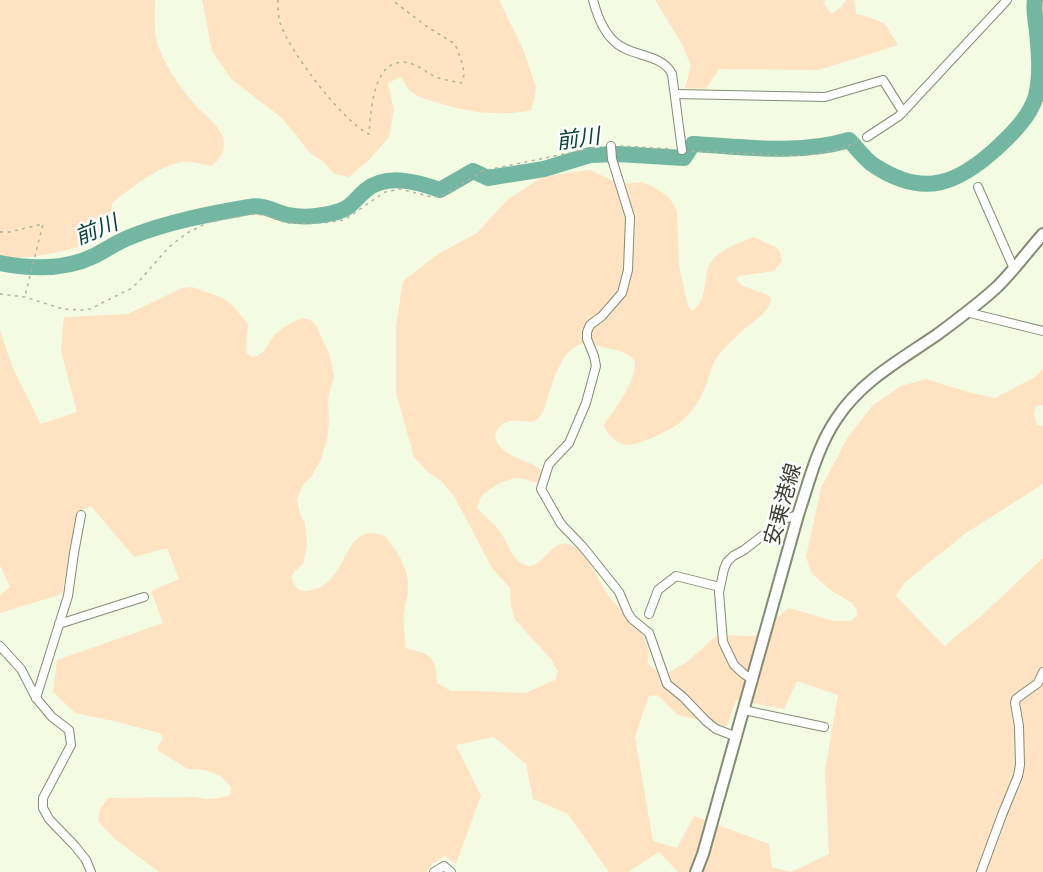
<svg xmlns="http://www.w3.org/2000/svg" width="1043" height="872" font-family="'Source Serif 4','Noto Sans JP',serif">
<rect width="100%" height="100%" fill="#f3fce2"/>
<g fill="#ffe3c2" fill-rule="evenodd">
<path d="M0,0H155C155,12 154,26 156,38C160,59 182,90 196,106C205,116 220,125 223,139C226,151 220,160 211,166C202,164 191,161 182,162C158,166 131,188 112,203C112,210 113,220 110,226C100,246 49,255 28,257C19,258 9,257 0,256Z"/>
<path d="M202,0H499L523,49L536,87L534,100L531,110C500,117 468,112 438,103C429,100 419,98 411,92C407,89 404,81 401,77L388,83L394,110L389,137L369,160L349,177L334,174L324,162L310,153L282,118L231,79L212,51Z"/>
<path d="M655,0H825L824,4L832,14L841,7L846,0H853L855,3L856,14L869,17L885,24L898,45L819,70L719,69L706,89L685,88L691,66L682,44Z"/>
<path d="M590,170L620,184L641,182L652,186L669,197L677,211L679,266L688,306L692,311C702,305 705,289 706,278C707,273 707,268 710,264C719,249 738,243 754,237L777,248L780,252L782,261L774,271L738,276L736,279C744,292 761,288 771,298V301C765,316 755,320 743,330C735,338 727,345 720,353C712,363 710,375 705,387C693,419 672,431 641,442C623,449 613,442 604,426L605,423C616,408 637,380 635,361C627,352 617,350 606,348C599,346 589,342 582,344C559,348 550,393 543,412L538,419L532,422C515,420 504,417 495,434C496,457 530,459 543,471L539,482C532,483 528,479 520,478C510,476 487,489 481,497C480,499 478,505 477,506L479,510C486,518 495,524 501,533C509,544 511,560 525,565C542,573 550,536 571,545C587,552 597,578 606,592C615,606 630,616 639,630C646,640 652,652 647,664L656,670L668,673L687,662L717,635L754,636L789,608L834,621H851L857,616V610L852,603L832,591L812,574L806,557L821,488L848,437L872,406L901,386L926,379L968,392L995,398L1035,377L1043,369V405L1036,406L1034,414L1037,425L1043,426V484L966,533L905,582L896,596L945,647L950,641L980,617L1043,558V872H678L659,852L628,872H609L568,814L533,799L526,764L494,737L456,745L481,796L456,864L445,856L432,864L426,872H159L115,839L98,821L100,809L108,798L197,797C207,801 218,798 228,796L231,793V787L221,776L205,770L188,769L159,751L157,749L163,738L162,735L159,733L118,722L75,713L53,692L57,660L163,623L151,591L179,579L167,548L134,557L91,506L77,512L62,594L0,613V595L10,587L0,565V330L12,366L41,424L77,412L61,351L64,317L128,314L182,288L192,287L223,298L233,306L248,324L246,346L247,354L253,357C269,352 266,343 277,333C284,326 293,322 302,318L311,320L317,327L330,356L334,376L328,399L329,422L327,440L321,459L312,476L303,485L297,499L300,514L305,523L306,533L307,545L303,564L296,570L291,577C294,585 297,591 306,591C347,588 341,534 371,533C374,533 382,534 384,536C385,536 390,542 390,543C401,557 409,571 408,589C408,598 404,607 404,616C403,627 405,638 406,648C431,655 436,655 437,683L451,691H476L525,693L555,680L558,672L551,659L515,620L511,605L510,588L492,568L454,496L442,482L428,472L414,457L396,393V325L403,281L438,254L477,233L507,200L544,176ZM797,681L838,695L825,771L829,854L791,872L772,867L769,844L694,816L677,848L653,841L635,737L649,696L657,695L678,715L727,727L736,700L784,709Z"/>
</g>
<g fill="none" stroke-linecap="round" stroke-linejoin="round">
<path stroke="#73b7a3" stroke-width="16" d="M0,263C30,269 65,270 94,256C106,250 117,242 130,237C167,222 209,214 249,207C263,204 275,212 288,215C302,218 320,216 333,213C350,210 354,200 366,190C387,173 418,182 440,190L473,171L488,178L544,169L590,155L618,154L684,158L693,144C744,147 799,155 849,140C857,148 865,160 875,166C924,198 958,184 998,147C1013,133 1030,116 1036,96C1041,76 1039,53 1037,32C1036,21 1033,11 1035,0"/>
<defs>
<g id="minor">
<path d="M593,0C597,15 603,32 615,42C630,57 662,53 672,74L682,150"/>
<path d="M675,94L825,97L883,80L903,112"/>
<path d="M867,137L899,116L1007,0"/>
<path d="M611,146L612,159L630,217L628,270L622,293L602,316L590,325L587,332V339L594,356L596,366L586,403L569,443L549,464L541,489L561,524L583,547L619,592L628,613L632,619L649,633L667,684L683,697L706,721L716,729L737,737"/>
<path d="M978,187L1014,269"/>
<path d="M966,312L1043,331"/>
<path d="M649,614L658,590L676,576L720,587"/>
<path d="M59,624L144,597"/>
<path d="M0,646L21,669L36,698L52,717L69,730L71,745L43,798V808L49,819L75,846L86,860L91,872"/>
<path d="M753,680L744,674L734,665L723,642L719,592L724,569L727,562L733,556L744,550L784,519L798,515"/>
<path d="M36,698L68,596L74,553L81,515"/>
<path d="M744,710L824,727"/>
<path d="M434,872L444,866L451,872"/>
<path d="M981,872L1002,815L1018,776L1020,765L1019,726L1015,703L1016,699L1038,683L1043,672"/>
</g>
<path id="secondary" d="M696,872L703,854L798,515C809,482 817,447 837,418C862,380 902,359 938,334C958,319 980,303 998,286C1014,270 1028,251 1043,234"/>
</defs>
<use href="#minor" stroke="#848c75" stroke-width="10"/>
<use href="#secondary" stroke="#848c75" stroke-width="14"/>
<g stroke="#acb39e" stroke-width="1.5" stroke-dasharray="3 4.5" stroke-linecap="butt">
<path d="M278,0C278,7 278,16 280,23C290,52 342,121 369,134C371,110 373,55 409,63C418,65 426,72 434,76C442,80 453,81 461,83L464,75L463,65L455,44L426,26L392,0"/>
<path d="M620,146L672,149"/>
<path d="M692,151C713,152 735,153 757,154C793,156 826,158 858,141"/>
<path d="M0,232H9L43,224L25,296"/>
<path d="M0,294L25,297L63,309L80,310L90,309L132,288L141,279L169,247L187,233L209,222L253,214L264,215L287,223H324L344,220L385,192L400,189L432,197L442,196L482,171L603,146"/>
</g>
<use href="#minor" stroke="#fff" stroke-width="8"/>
<use href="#secondary" stroke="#fff" stroke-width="10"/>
</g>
<g text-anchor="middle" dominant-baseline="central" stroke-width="5" stroke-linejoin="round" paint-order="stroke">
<g font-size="21" fill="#3b3f34" stroke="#fff">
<text transform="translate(782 504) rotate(-74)">安乗港線</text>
</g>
<g font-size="22" font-style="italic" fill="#074638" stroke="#fff">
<text transform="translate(578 138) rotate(-8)">前川</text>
<text transform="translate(96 229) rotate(-22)">前川</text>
</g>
</g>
</svg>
